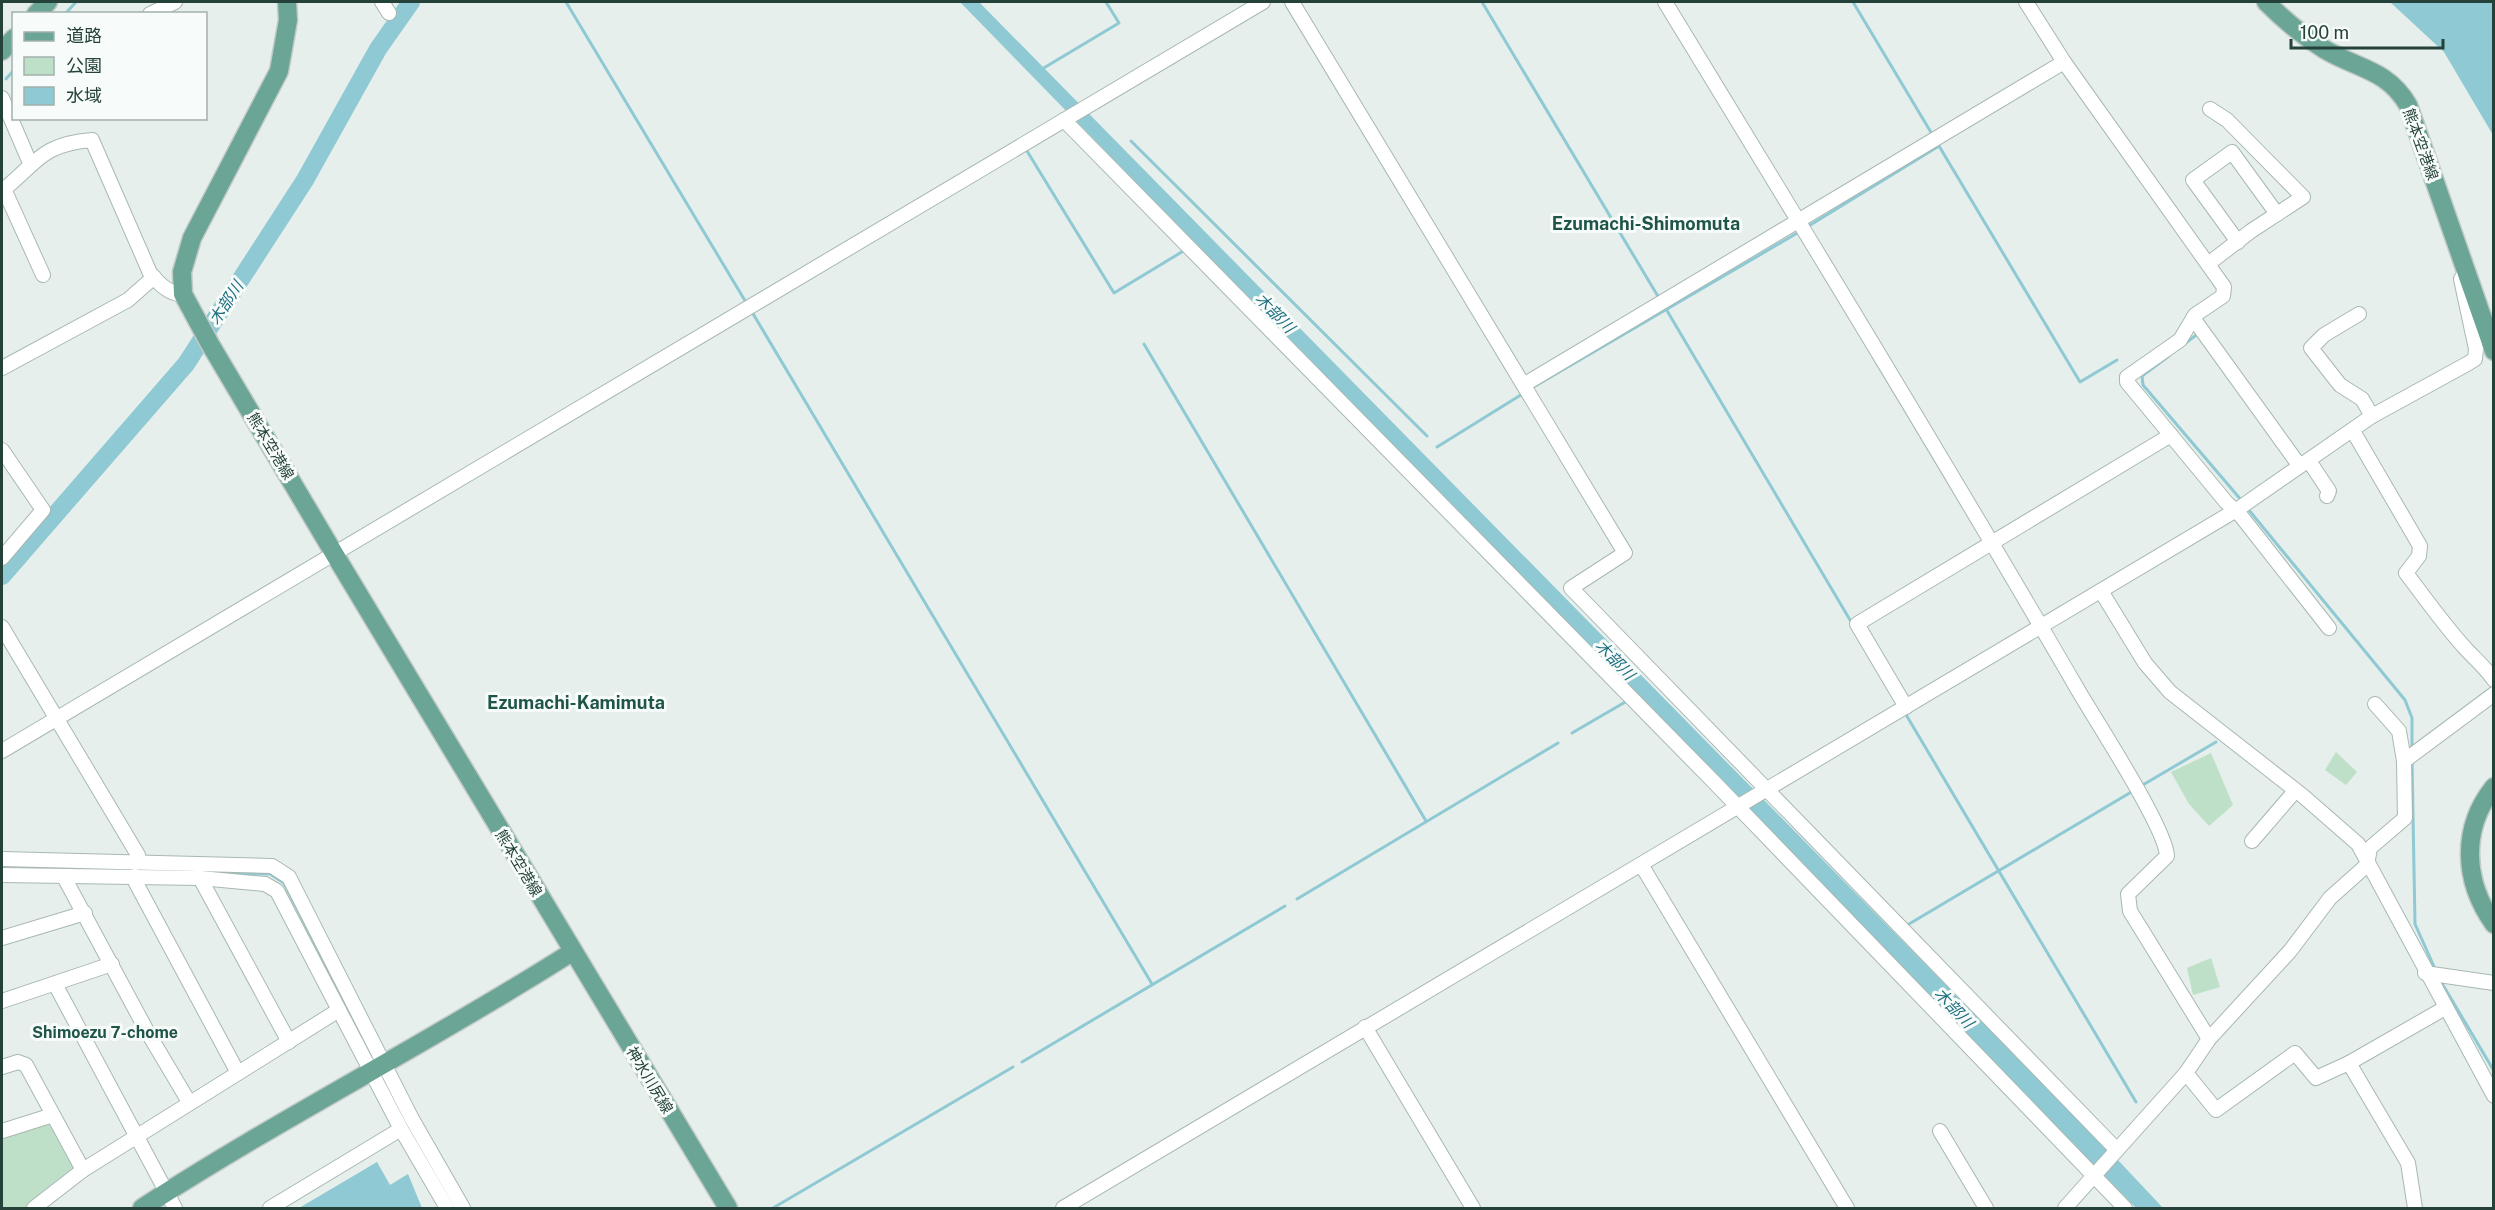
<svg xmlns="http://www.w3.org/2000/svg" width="2495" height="1210" font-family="'Public Sans','Noto Sans JP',sans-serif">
<rect width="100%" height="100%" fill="#e6efeb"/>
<g fill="#bfe0c8">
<path d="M2336,752L2357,772L2346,785L2325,770Z"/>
<path d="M2211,753L2233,805L2209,826L2189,804L2171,772Z"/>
<path d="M2211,958L2220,987L2193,995L2187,968Z"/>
<path d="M50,1122L75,1169L26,1208H2V1136Z"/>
</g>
<g fill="#8ec9d4">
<path d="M960,2H979L2117,1159L2163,1208H2136Z"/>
<path d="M2390,2H2493V135L2444,52Z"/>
<path d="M377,1162L390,1185L408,1174L422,1208H299Z"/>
</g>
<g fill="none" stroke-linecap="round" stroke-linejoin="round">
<g stroke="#8ec9d4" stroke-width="3">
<path d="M566,2L747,304"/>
<path d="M1482,2L1659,298"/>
<path d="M1853,2L1932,134"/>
<path d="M65,14L76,2"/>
<path d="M1042,69L1119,23L1106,2"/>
<path d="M6,79L14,70"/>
<path d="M1131,141L1427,436"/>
<path d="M1027,151L1114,293L1185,250"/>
<path d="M1807,227L1939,146L2080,382L2117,360"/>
<path d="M1666,309L1853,625"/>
<path d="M752,312L1152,984"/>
<path d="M1144,344L1426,821"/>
<path d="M2183,345L2199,333"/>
<path d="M2169,356L2142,376L2143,385L2242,501"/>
<path d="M1530,389L1799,232"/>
<path d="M1437,447L1524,393"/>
<path d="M2248,509L2405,700L2412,718V750"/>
<path d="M1905,713L2136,1102"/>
<path d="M1572,733L1627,701"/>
<path d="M2412,760L2415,924L2436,971"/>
<path d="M2141,786L2216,742"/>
<path d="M21,866L153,871"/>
<path d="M213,873L270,874L284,883L372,1055"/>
<path d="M1297,899L1558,743"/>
<path d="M1904,927L2133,791"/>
<path d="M2440,980L2494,1071"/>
<path d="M1022,1062L1285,906"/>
<path d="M385,1084L401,1112"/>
<path d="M773,1208L1013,1067"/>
</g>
<path stroke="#8ec9d4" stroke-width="18" d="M2,576L186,364L305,180L378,49L411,2"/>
<defs>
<g id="minor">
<path d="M382,2L389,13"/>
<path d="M1292,2L1625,553L1571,588L2117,1150"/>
<path d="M1665,2C1804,230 1944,459 2078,690C2096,721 2166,828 2167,856L2128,894L2130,911L2209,1039"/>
<path d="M2026,2L2064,62L2224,287L2223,296L2195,315L2180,340L2127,377V382L2226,502L2241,516L2329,628"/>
<path d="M150,14L175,2"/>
<path d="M2,98L30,163"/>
<path d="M1064,120L1713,781L2125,1208"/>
<path d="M4,189L43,275"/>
<path d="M2,191C37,163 41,144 92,140L150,273C159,284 170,295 183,294"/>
<path d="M2238,242L2193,180L2232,152L2277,214"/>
<path d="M2208,264L2251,231L2303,197L2227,120L2210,109"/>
<path d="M2359,314L2324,335L2311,348L2340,385L2362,399L2372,416"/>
<path d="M2193,318L2299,465"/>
<path d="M2,368L128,300L154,277"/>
<path d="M1525,384L2064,62"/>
<path d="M2353,431L2420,546L2419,556L2406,573C2425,598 2444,625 2465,648C2475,659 2485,667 2494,680"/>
<path d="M2,450L43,510L2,558"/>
<path d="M2309,461L2329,491L2327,496"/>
<path d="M2101,591L2145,663L2170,692L2303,796L2358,844L2494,1096"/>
<path d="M2,627L138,855V861"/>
<path d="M2375,704L2399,731L2404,761"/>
<path d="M1906,707L1857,624L2171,435"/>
<path d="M2,751L1263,2"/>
<path d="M2252,841L2295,791"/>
<path d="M2,859L272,866L289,877L412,1119L463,1208"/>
<path d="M1642,866L1847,1208"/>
<path d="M2,875L200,878L265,884L277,891L401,1129L447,1208"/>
<path d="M135,876L136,883L238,1073"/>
<path d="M64,877L148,1033L189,1102"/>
<path d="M200,878L289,1042"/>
<path d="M2,938L85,913"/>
<path d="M2425,973L2494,983"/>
<path d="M55,984L175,1208"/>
<path d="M2,1001L112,964"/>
<path d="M1365,1027L1473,1208"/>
<path d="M2349,1063L2408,1163L2415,1208"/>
<path d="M2,1067L18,1062L26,1065L83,1170"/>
<path d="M2186,1073L2216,1110L2295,1053L2316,1078L2349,1063L2445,1008"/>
<path d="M2,1131L53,1115"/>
<path d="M1940,1131L1986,1208"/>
<path d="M34,1208L83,1170L339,1010"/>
<path d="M270,1208L401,1129"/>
<path d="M1063,1208L2238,509L2372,416L2467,364L2475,359L2476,349L2461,279L2463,276"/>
<path d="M2065,1208L2186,1073L2209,1039L2290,951L2330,898L2367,865L2370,848L2405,818L2404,761L2494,694"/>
</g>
<g id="major">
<path d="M287,2L288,20L279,71L192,238L182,272L183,294L210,344L335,555L728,1208"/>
<path d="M2266,2C2284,20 2303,36 2324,49C2357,69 2387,69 2408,105L2494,351"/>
<path d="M36,14L48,2"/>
<path d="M2,51L14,38"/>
<path d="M2494,787C2461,828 2463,881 2494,924"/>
<path d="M142,1208C282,1117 431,1042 572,952"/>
</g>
</defs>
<use href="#minor" stroke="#a8b8b2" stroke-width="16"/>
<use href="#major" stroke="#c2cac8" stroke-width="21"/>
<use href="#minor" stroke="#fff" stroke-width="14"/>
<use href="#major" stroke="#6aa596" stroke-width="18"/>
</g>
<g text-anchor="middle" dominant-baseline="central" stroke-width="6" stroke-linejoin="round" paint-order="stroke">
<g font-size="15" fill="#24423a" stroke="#f7fbf9">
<text transform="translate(2421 144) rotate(70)">熊本空港線</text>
<text transform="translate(271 446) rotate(59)">熊本空港線</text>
<text transform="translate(519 863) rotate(59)">熊本空港線</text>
<text transform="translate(650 1080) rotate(59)">神水川尻線</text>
</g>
<g font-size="16" font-style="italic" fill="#1c6f80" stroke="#f7fbf9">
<text transform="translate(226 303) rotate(-57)">木部川</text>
<text transform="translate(1275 313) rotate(46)">木部川</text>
<text transform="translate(1615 660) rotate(46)">木部川</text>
<text transform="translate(1954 1008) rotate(47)">木部川</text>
</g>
<g font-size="16" font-weight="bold" fill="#1f5548" stroke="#f7fbf9">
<text x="105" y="1032">Shimoezu 7-chome</text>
</g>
<g font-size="18" font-weight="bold" fill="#1f5548" stroke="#f7fbf9">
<text x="1646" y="223">Ezumachi-Shimomuta</text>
<text x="576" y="702">Ezumachi-Kamimuta</text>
</g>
</g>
<rect width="2495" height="1210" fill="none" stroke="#24423a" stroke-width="6"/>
<rect x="12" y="12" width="195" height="108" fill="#f7fbf9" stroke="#a3b1ad" stroke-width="1.5"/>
<rect x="24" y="32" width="30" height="9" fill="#6aa596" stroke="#a3b1ad" stroke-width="1.5"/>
<text x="66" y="42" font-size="18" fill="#24423a">道路</text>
<rect x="24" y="57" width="30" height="18" fill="#bfe0c8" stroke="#a3b1ad" stroke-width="1.5"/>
<text x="66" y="72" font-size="18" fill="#24423a">公園</text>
<rect x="24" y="87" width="30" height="18" fill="#8ec9d4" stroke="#a3b1ad" stroke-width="1.5"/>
<text x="66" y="102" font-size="18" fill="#24423a">水域</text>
<path d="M2291 39v9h152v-9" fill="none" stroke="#24423a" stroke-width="3"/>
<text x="2300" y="39" font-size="18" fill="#24423a" stroke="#f7fbf9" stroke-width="4.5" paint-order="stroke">100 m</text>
</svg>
